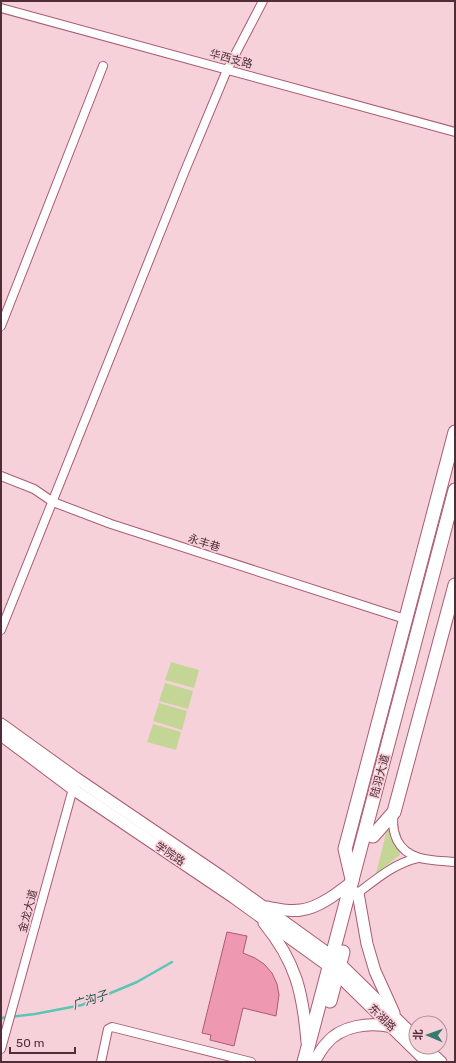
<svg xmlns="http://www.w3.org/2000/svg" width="456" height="1063" font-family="Rubik,'Noto Sans SC',sans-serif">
<rect width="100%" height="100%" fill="#f6d1da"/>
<g fill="#c4d696">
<path d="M171,662L199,670L194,688L165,680Z"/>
<path d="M165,683L193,691L188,709L159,701Z"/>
<path d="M159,703L187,711L182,730L153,721Z"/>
<path d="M153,724L181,732L176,750L147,742Z"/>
<path d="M388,828L389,829L394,844L400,852V855L387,865L378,874H376L387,829Z"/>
</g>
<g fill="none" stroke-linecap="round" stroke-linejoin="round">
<path stroke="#5bc6b4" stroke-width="2.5" d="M1,1018L35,1014L82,1005L137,982L172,962"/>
</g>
<path fill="#ef98b1" stroke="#ab5b74" d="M227,932L247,936L243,953L255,958L264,964L272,973L277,984L279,995L276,1016L243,1008L234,1046L210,1040L211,1035L202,1033Z"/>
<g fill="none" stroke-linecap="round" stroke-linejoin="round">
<defs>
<g id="street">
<path d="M1,8L455,132"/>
<path d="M1,326L103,66"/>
<path d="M1,476L34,489L53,502L111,524L405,619"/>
<path d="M1,630L184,173L227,70L263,1"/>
<path d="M394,813C392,823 393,831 397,840C408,862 434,860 455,862"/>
<path d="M358,893C376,879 395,863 418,858"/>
<path d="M1,1049L74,785"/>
<path d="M101,1062L108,1029L112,1027L251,1062"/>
</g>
<g id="secondary">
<path d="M1,724L76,778L222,877L333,957L416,1038"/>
<path d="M1,735L73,789L233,897L330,967L427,1062"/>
<path d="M358,893L367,944L375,971L394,1013"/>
<path d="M266,907C277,909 289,912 301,910C319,908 339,892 353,881"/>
<path d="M264,923C296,962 303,993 307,1042"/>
<path d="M425,1047L441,1062"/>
<path d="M314,1062C318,1056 321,1049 326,1044C341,1025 370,1022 392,1027"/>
</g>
<g id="primary">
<path d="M373,836L394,812L455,585"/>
<path d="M352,879L345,849L455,432"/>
<path d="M330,1001L343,952"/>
<path d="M304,1062L455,490"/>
</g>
</defs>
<use href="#street" stroke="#ab5b74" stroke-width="10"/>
<use href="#secondary" stroke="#ab5b74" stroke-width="13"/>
<use href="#primary" stroke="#ab5b74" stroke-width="15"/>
<use href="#street" stroke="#fff" stroke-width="8"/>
<use href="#secondary" stroke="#fff" stroke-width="11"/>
<use href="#primary" stroke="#fff" stroke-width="13"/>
</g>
<g text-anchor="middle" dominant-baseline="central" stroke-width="3.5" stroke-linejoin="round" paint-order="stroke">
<g font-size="11" fill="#502d37" stroke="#f6d1da">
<text transform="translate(231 59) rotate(15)">华西支路</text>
<text transform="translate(204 543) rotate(18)">永丰巷</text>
<text transform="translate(380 776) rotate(-75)">陆羽大道</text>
<text transform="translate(170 854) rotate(34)">学院路</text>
<text transform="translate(28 911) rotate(-75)">金龙大道</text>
<text transform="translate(382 1018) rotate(45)">东湖路</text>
</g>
<g font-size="12" font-style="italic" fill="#24524b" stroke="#f6d1da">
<text transform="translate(90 1000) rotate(-18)">广沟子</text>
</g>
</g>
<rect width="456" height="1063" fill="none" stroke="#502d37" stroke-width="4"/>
<g transform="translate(428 1035) rotate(272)"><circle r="19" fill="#f6d1da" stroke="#b48f99"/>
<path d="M0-3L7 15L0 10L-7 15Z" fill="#367b70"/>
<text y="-6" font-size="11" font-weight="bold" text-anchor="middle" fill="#502d37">北</text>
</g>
<path d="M10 1047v6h65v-6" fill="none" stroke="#502d37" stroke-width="2"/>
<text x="16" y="1047" font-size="12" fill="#502d37" stroke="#f6d1da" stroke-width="3" paint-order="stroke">50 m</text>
</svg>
